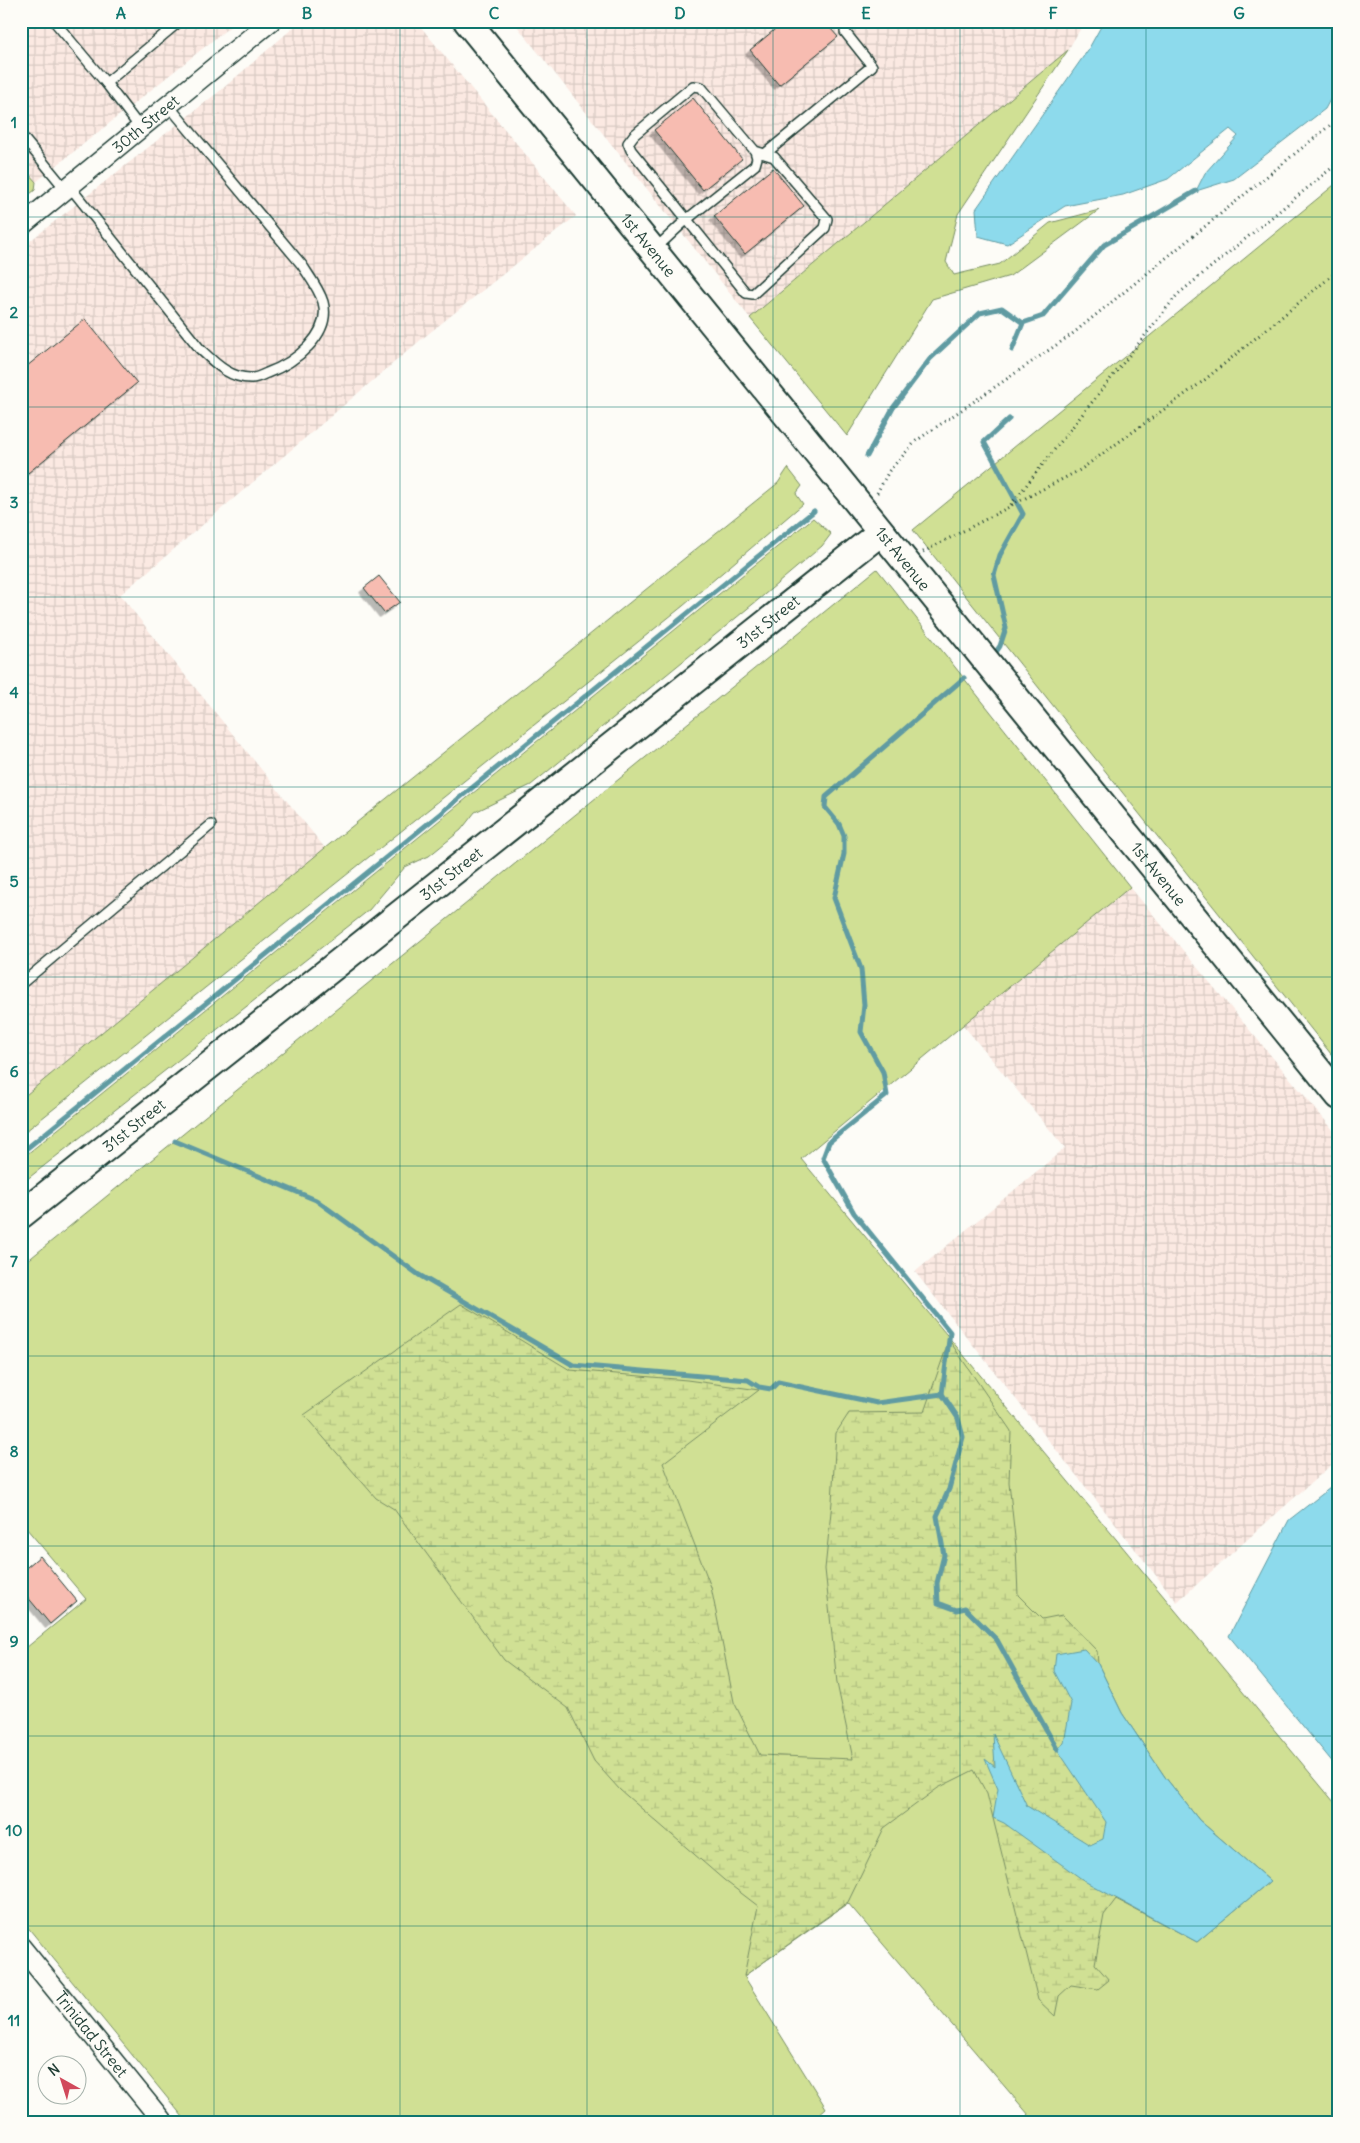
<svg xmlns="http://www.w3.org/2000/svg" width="1360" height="2143" font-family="Delius,sans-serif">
<defs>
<pattern id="industrial-grid" width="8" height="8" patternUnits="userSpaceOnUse" patternTransform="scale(1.25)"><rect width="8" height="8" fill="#fbe9e2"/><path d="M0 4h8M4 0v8" fill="none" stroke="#d7c9c2"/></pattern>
<pattern id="wetland-marsh" width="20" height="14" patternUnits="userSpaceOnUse" patternTransform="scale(1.25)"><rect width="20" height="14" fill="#d0e094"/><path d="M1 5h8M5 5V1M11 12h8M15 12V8" fill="none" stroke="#b2c180"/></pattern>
<filter id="shadow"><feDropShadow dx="-4.5" dy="4.5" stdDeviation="0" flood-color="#0004"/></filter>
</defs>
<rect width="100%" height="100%" fill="#fdfcf7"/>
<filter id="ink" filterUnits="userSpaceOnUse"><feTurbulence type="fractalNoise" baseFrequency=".02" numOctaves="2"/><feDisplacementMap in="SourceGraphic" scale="10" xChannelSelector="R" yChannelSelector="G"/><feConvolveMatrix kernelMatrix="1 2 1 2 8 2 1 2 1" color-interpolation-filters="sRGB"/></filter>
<g filter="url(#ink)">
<g fill="url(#industrial-grid)">
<path d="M21,21H237L36,182L21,165Z"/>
<path d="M301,21H416L576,216L423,338L120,595L325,848L21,1099V248L221,90Z"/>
<path d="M513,21H1085L1068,50L750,318Z"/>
<path d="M1130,887L1339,1137V1458L1177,1602L915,1272L1065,1148L963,1025Z"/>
</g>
<g fill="#d0e094" stroke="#788e64">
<path d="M1068,50L958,214L946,262L954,275L1000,264L1050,223L1099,210L1010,276L932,299L847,436L750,318Z"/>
<path d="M21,165L36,182L35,190L26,197L21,191Z"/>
<path d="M1339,181V1064L913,530Z"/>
<path d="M788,468L802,486L796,494L803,504L683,606L21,1135V1099L325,848L778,483Z"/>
<path d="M813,518L831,534L822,546L758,600L531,785L475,812L461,830L429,856L405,867L369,910L21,1184V1159Z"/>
<path d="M877,569L1130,887L801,1159L1339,1808V2122H1021L1029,2115L848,1903L744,1976L826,2108L810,2122H187L21,1919V1652L86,1599L21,1522V1266Z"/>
</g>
<path fill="url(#wetland-marsh)" stroke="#788e64" d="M461,1304L570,1370L687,1380L759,1390L663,1463L711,1587L734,1702L760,1755L853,1759L837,1683L825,1569L832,1502L836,1433L849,1413L924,1412L949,1340L1011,1431L1009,1482L1016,1547L1018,1595L1042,1619L1062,1615L1097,1651L1098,1664L1122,1713L1165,1777L1199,1820L1270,1881L1197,1942L1116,1899L1104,1915L1095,1964L1109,1980L1098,1989L1071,1985L1059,1996L1055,2016L1038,2000L987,1794L974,1770L938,1788L884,1828L848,1902L744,1976L758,1906L724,1880L620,1790L594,1761L568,1708L504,1660L394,1509L376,1498L304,1415Z"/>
<g fill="#8ddaec" stroke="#619ba2">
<path d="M1104,21H1339V83L1325,109L1234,179L1196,191L1205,173L1238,136L1230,129L1168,179L1123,195L1065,206L1007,244L978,236L976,209L1088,50Z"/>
<path d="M1339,1481V1770L1229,1636L1289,1520Z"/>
<path d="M1084,1649L1098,1664L1122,1713L1165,1777L1199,1820L1270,1881L1197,1942L1086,1882L1004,1823L993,1818L998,1789L985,1759L995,1767L993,1734L1027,1806L1090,1845L1103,1839L1106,1822L1057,1749L1064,1743L1071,1703L1054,1671L1056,1654Z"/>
</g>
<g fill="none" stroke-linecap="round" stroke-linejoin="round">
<g stroke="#619ba2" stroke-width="5">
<path d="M1012,350L1023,323"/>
<path d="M867,456L893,408L930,359L980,313L1002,308L1023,323L1043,316L1104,245L1196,191"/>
<path d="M996,652L1000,646L1006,628L994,575L1000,555L1023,514L984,442L1009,419"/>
<path d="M175,1141L316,1200L419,1275L573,1365L748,1380L759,1387L771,1389L778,1382L877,1403L942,1394L950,1332L854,1213L823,1158L829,1142L887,1095L883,1072L861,1032L864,1005L861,969L834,898L844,854V836L839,824L825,807L826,797L964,678"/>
<path d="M21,1153L814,511"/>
<path d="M942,1394L958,1418L963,1437L949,1489L937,1516L944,1555L937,1583L938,1603L957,1610L965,1608L997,1640L1057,1749"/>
</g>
</g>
<g fill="#f7bcb1" stroke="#1f3d34" filter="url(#shadow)">
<path d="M785,21H824L838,37L779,85L750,50Z"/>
<path d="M693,98L742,159L703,190L654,130Z"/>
<path d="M773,168L804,206L745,254L714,216Z"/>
<path d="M85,319L137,383L28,473L21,465V371Z"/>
<path d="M379,576L400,602L384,613L364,588Z"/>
<path d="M40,1556L77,1601L50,1624L21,1589V1572Z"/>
</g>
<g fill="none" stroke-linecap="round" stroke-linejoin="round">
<defs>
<g id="lane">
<path d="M54,21L106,83"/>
<path d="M141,129L106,83L180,21"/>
<path d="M21,135L66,190"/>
<path d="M766,153L872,66L845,32"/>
<path d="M70,187L200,349C215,363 230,379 252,378C257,378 262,375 267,373C294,363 332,335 323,302C319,289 309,276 302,265L169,106"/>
<path d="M655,249L686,220L755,165L757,158L755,151L701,87L693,86L634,135L628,143L631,150L746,293L753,294L825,228L827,219L774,157L755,151"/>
<path d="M21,984L211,825"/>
</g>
<g id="street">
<path id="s1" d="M21,226L271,21"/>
<path id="s2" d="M21,1947L163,2122"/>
</g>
<g id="secondary">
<path id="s3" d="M467,21L1339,1096"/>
<path id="s4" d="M21,1215L881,532"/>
</g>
</defs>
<use href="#lane" stroke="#1f3d34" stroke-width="12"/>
<use href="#street" stroke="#1f3d34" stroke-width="22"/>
<use href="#secondary" stroke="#1f3d34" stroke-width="30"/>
<g stroke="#1f3d34" stroke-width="3" stroke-dasharray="1 4" stroke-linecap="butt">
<path d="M877,493L889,471L916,441L1071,335L1339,118"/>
<path d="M1012,505L1080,470L1202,382L1339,270"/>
<path d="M923,552L1009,507L1177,295L1339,162"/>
</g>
<use href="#lane" stroke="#fdfcf7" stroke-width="9"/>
<use href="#street" stroke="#fdfcf7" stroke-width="19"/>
<use href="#secondary" stroke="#fdfcf7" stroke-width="26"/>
</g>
</g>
<path fill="none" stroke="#0f766e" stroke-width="1" stroke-opacity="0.55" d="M214,21V2122M400,21V2122M587,21V2122M773,21V2122M960,21V2122M1146,21V2122M21,217H1339M21,407H1339M21,597H1339M21,787H1339M21,977H1339M21,1166H1339M21,1356H1339M21,1546H1339M21,1736H1339M21,1926H1339"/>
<g text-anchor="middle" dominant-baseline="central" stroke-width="4.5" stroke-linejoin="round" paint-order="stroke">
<g font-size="16" fill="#1f3d34" stroke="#fdfcf7">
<text stroke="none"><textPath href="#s1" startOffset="161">30th Street</textPath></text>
<text stroke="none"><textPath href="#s3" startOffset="288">1st Avenue</textPath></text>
<text stroke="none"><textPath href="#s3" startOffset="692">1st Avenue</textPath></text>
<text stroke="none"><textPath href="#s4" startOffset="954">31st Street</textPath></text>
<text stroke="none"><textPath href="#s3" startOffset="1098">1st Avenue</textPath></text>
<text stroke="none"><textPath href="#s4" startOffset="549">31st Street</textPath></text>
<text stroke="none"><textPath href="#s4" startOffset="144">31st Street</textPath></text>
<text stroke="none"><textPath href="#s2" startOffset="112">Trinidad Street</textPath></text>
</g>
</g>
<rect width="1360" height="2143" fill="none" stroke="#fdfcf7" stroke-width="55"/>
<g transform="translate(62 2080) rotate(321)"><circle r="24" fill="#fdfcf7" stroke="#a4b0a9"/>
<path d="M0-4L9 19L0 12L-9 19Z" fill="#d1495b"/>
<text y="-8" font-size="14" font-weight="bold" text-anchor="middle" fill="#1f3d34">N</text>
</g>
<rect x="28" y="28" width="1304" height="2088" fill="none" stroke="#0f766e" stroke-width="2"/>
<g font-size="16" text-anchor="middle" font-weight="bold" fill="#0f766e">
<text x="121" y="19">A</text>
<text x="307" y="19">B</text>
<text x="494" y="19">C</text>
<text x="680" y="19">D</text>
<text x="866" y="19">E</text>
<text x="1053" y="19">F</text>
<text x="1239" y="19">G</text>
<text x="14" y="128">1</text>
<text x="14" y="318">2</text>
<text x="14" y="508">3</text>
<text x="14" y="698">4</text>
<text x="14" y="887">5</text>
<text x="14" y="1077">6</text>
<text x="14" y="1267">7</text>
<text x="14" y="1457">8</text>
<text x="14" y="1647">9</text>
<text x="14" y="1836">10</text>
<text x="14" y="2026">11</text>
</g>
</svg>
